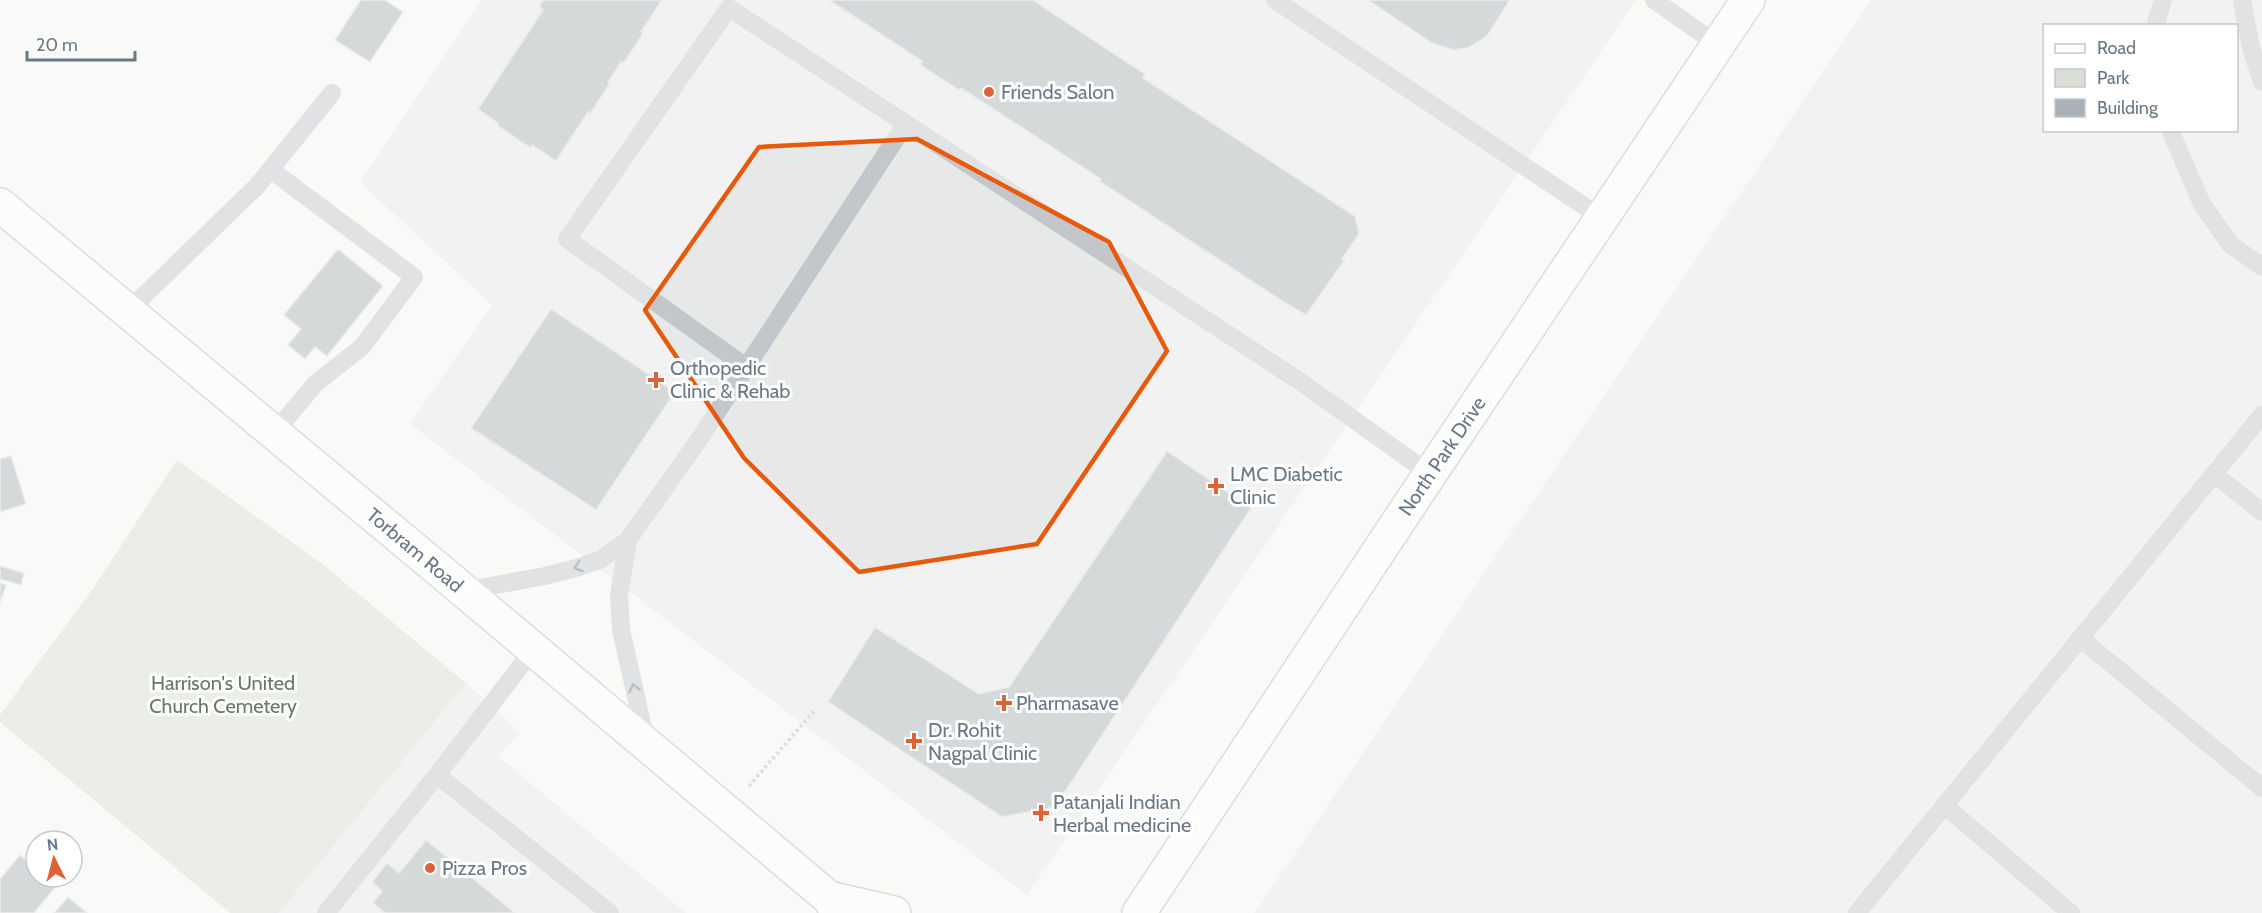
<svg xmlns="http://www.w3.org/2000/svg" width="2262" height="913" font-family="Cabin,sans-serif">
<rect width="100%" height="100%" fill="#f9f9f7"/>
<g fill="#e7e8e8" fill-rule="evenodd">
<path d="M482,0H1636L1027,895L410,424L492,305L360,182Z"/>
<path d="M1871,0H2262V913H1255ZM2044,26H2236V130H2044Z"/>
<path d="M466,683L520,733L498,756L686,913H279Z"/>
</g>
<path fill="#d9ded6" d="M177,460L321,563L466,683L279,913H230L0,722V715L94,587Z"/>
<g fill="#aab1b7" stroke="#dbdbd9" stroke-width="1.5">
<path d="M361,0H385L403,12L370,62L335,40Z"/>
<path d="M543,0H662L641,32L643,34L623,64L621,62L608,82L610,83L590,114L588,112L556,161L532,145L531,148L498,126L499,124L478,109L543,10L539,6Z"/>
<path d="M829,0H1033L1145,74L1143,78L1355,216L1359,234L1342,259L1344,261L1306,315L1282,301L1099,181L1101,179L961,88L959,90L920,65L922,61Z"/>
<path d="M1368,0H1510L1487,36L1468,48L1453,50L1432,43Z"/>
<path d="M338,249L383,286L327,356L315,347L305,359L288,345L301,329L284,315Z"/>
<path d="M551,309L675,392L596,510L471,428Z"/>
<path d="M1167,451L1251,508L1055,807L1002,817L828,702L875,627L979,694L1009,687Z"/>
<path d="M11,456L26,504L0,512V459Z"/>
<path d="M0,566L24,573L21,585L0,579Z"/>
<path d="M0,583L6,585L0,603Z"/>
<path d="M426,840L515,913H385L373,903L382,891L372,882L387,863L399,873Z"/>
<path d="M20,855L36,868V877H47L57,885L34,913H0V879Z"/>
<path d="M68,897L87,913H54Z"/>
</g>
<g fill="none" stroke-linecap="round" stroke-linejoin="round">
<defs>
<g id="secondary">
<path d="M0,205L444,574L829,898L838,913"/>
<path d="M829,898L894,913"/>
<path d="M1139,913L1430,474L1748,0"/>
</g>
</defs>
<use href="#secondary" stroke="#b5babf" stroke-width="36"/>
<path stroke="#bdbfc2" stroke-width="4" stroke-dasharray="3 3" stroke-linecap="butt" d="M749,786L815,710"/>
<g stroke="#c3c6ca" stroke-width="18">
<path d="M1275,0L1602,218"/>
<path d="M1654,0L1718,45"/>
<path d="M2242,0L2251,48L2262,82"/>
<path d="M2155,26L2163,0"/>
<path d="M2170,130L2202,204L2230,244L2262,267"/>
<path d="M271,170L414,277L362,347L316,383L274,433"/>
<path d="M128,311L257,186L332,93"/>
<path d="M746,367L567,239L729,8L1301,382L1430,474"/>
<path d="M2214,474L2262,512"/>
<path d="M628,540L619,595L621,630L646,741"/>
<path d="M463,591L545,576L576,568L600,560L628,540L698,441L906,123"/>
<path d="M2080,638L2262,788"/>
<path d="M437,775L610,913"/>
<path d="M1945,806L2071,913"/>
<path d="M326,913L437,775L533,650"/>
<path d="M1857,913L2262,415"/>
</g>
<use href="#secondary" stroke="#fff" stroke-width="33"/>
</g>
<defs><path id="oneway-chevron" d="M-2-3.5L2.5 0L-2 3.5" fill="none" stroke-width="1.6" stroke-linecap="round" stroke-linejoin="round" transform="scale(1.5)"/></defs>
<g stroke="#6a7886">
<use href="#oneway-chevron" transform="translate(578 567) rotate(162)"/>
<use href="#oneway-chevron" transform="translate(634 688) rotate(-103)"/>
</g>
<path d="M0 0H2262V913H0ZM917,139L1109,242L1167,351L1037,544L859,572L744,458L645,310L759,147Z" fill="#f9f9f7" fill-opacity=".55" fill-rule="evenodd"/>
<path fill="none" stroke="#e8590c" stroke-width="4.5" stroke-linejoin="round" d="M917,139L1109,242L1167,351L1037,544L859,572L744,458L645,310L759,147Z"/>
<g fill="#db6335" stroke="#fff" stroke-width="2">
<circle cx="989" cy="92" r="6"/>
<path d="M653 371h6v6h6v6h-6v6h-6v-6h-6v-6h6z"/>
<path d="M1213 477h6v6h6v6h-6v6h-6v-6h-6v-6h6z"/>
<path d="M1001 694h6v6h6v6h-6v6h-6v-6h-6v-6h6z"/>
<path d="M911 732h6v6h6v6h-6v6h-6v-6h-6v-6h6z"/>
<path d="M1038 804h6v6h6v6h-6v6h-6v-6h-6v-6h6z"/>
<circle cx="430" cy="868" r="6"/>
</g>
<g text-anchor="middle" dominant-baseline="central" stroke-width="6" stroke-linejoin="round" paint-order="stroke">
<g font-size="20" fill="#6a7886" stroke="#fff" text-anchor="start">
<text x="1001" y="92">Friends Salon</text>
<text x="670" y="368">Orthopedic<tspan x="670" dy="23">Clinic &amp; Rehab</tspan></text>
<text x="1230" y="474">LMC Diabetic<tspan x="1230" dy="23">Clinic</tspan></text>
<text x="1016" y="703">Pharmasave</text>
<text x="928" y="730">Dr. Rohit<tspan x="928" dy="23">Nagpal Clinic</tspan></text>
<text x="1053" y="802">Patanjali Indian<tspan x="1053" dy="23">Herbal medicine</tspan></text>
<text x="442" y="868">Pizza Pros</text>
</g>
<g font-size="20" fill="#6a7886" stroke="#fff">
<text transform="translate(1442 456) rotate(-56)">North Park Drive</text>
<text transform="translate(415 550) rotate(40)">Torbram Road</text>
</g>
<g font-size="20" fill="#677964" stroke="#fff">
<text x="223" y="683">Harrison's United<tspan x="223" dy="23">Church Cemetery</tspan></text>
</g>
</g>
<rect x="2043" y="24" width="195" height="108" fill="#ffffff" stroke="#c3c9cf" stroke-width="1.5"/>
<rect x="2055" y="44" width="30" height="9" fill="#ffffff" stroke="#c3c9cf" stroke-width="1.5"/>
<text x="2097" y="54" font-size="18" fill="#6a7886">Road</text>
<rect x="2055" y="69" width="30" height="18" fill="#d9ded6" stroke="#c3c9cf" stroke-width="1.5"/>
<text x="2097" y="84" font-size="18" fill="#6a7886">Park</text>
<rect x="2055" y="99" width="30" height="18" fill="#aab1b7" stroke="#c3c9cf" stroke-width="1.5"/>
<text x="2097" y="114" font-size="18" fill="#6a7886">Building</text>
<g transform="translate(54 859) rotate(354)"><circle r="28" fill="#ffffff" stroke="#c3c9cf" stroke-width="1.5"/>
<path d="M0-4.5L10 22L0 15L-10 22Z" fill="#db6335"/>
<text y="-9" font-size="16" font-weight="bold" text-anchor="middle" fill="#6a7886">N</text>
</g>
<path d="M27 51v9h108v-9" fill="none" stroke="#6a7886" stroke-width="3"/>
<text x="36" y="51" font-size="18" fill="#6a7886" stroke="#ffffff" stroke-width="4.5" paint-order="stroke">20 m</text>
</svg>
